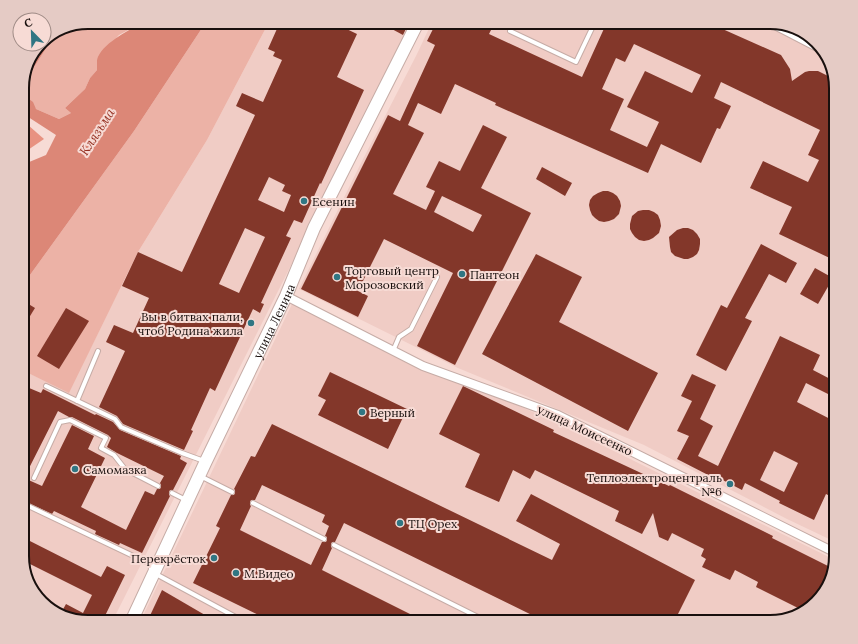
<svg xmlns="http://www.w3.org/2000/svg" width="858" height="644" font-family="Lora,serif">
<rect width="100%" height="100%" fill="#f7dbd5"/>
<g fill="#f0ccc5">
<path d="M269,22H413L112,622H87L47,608L29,586L22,560V370L69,392L138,252L207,140Z"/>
<path d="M432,22H742L754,28L757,22H771L811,36L829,58L836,87V524L829,539L787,519L644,445L458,368L299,289L359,167L417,54Z"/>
<path d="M292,304L393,351L549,419L835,560L822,597L799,615L770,622H140Z"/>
</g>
<g fill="#ecb2a6">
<path d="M88,22H141V23L119,35L97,60V70L90,78L85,89L65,108L71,113L59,119L36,109L22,94V86L52,39L66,30Z"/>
<path d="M206,22H269L207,140L138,252L69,393L22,370V286L134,131Z"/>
</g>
<path fill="#e89281" d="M22,123L28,125L44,139L22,154Z"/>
<g fill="#dc8777">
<path d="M141,22H206L134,131L22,286V165L46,155L56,135L22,113V94L33,102L36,109L59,119L71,113L65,108L85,89L90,78L97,70C97,67 97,63 97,60C101,44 128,31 141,23Z"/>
<path d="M66,30L52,39L22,86V83L41,44H44V38Z"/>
</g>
<g fill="#83372a" fill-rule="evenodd">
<path d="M280,22H332L357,34L337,77L364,90L321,184L320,183L302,223L294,220L286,236L291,238L261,303L264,304L260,313L253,309L215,391L210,388L191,430L193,431L184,450L123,424L117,416L99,407L125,351L106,342L114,325L133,333L149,298L122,286L138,252L182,272L255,115L236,106L242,93L263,102L282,60L273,56L275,52L268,49ZM269,177L285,185L282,191L291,195L284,212L258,200ZM245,228L265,237L239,293L219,284Z"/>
<path d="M393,22H409L403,35L390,28Z"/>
<path d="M443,22H495L489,34L582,77L607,22H710L719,26L718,27L781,55L790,69L792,81L805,72L809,71H818L834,79L836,87V261L779,234L792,207L750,188L763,161L808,182L819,160L808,155L820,130L721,82L714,98L731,106L720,129L717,128L701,163L661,144L648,173L495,105L496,103L455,84L441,114L418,103L408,125L424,133L393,194L426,210L435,191L426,187L439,161L460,171L483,125L507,137L481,188L531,213L455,365L417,346L453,273L384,239L358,291L368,296L358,317L301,289L388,115L400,121L435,45L427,41L434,27L439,30ZM634,44L701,75L692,93L645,71L627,107L659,122L647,147L610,130L624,99L602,89L616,58L625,62ZM442,196L482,215L473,232L434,212Z"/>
<path d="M542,167L572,183L565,196L536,179Z"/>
<path d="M603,191H608L613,193L617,196L620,201L621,206L619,214L614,219L609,221L604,222L599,221L595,218L592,215L590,210L589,205L590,200L593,196L598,193Z"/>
<path d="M643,210H649L654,212L658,215L660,220L661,226L659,233L653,238L649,240L644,241L639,240L635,237L632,233L630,229V224L632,216L638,211Z"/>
<path d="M683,228H688L693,230L697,234L700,239V244L699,250L697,254L693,257L688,259H684L675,256L671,252L670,247L669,237L677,230Z"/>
<path d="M761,244L797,263L786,283L769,274L745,318L752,321L726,371L696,355L721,305L727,308Z"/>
<path d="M536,254L582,277L559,322L658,373L628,431L482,354Z"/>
<path d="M815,268L833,278L818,304L800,294Z"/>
<path d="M22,300L35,308L22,329Z"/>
<path d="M66,308L89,321L59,369L37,356Z"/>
<path d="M780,336L820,355L813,370L836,382V398L806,383L797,402L836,422V499L826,494L814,520L779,503L780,501L745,483L742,490L713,475L712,477L677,459L689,436L677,431L692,401L681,396L692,374L716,385L700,419L713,426L698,456L718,466ZM774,451L798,463L784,492L760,480Z"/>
<path d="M330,372L407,409L388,449L318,415L326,400L318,396Z"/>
<path d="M22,385L41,393L43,389L95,415L96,414L113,422L120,430L181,456L180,459L187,463L173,490H170L169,492V495L170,496L142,553L120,543L119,545L95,534L96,531L54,511L52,514L22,500ZM58,411L69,417H72L108,435L111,438L107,447L117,453L164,476L160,483L161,485V487L160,489H157L154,495L145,491L126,530L81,507L105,458L88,449L94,436L72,425L42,486L24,478Z"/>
<path d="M463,386L554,430L553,432L669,486L670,485L773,536L772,538L832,568L822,597L804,611L756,587L758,582L735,570L730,580L702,567L706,559L701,556L704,549L672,533L668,541L659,537L653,513L642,534L615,521L619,511L535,470L530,479L513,470L499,502L465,487L480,454L439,434Z"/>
<path d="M272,424L552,560L560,544L516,521L531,494L695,580L674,622H538L540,619L344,523L335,542H332L331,544V547L332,548L322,570L410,614L406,622H273L193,583L220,528L216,526L231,495H234L235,493V490L234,489L251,456L255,457ZM262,485L325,515L322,522L329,526L325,536L327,537V540L326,542H322L311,565L240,530L251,506L250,505V502L251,500H255Z"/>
<path d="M22,537L101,577L107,566L125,575L102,622H87L61,613L66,604L83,613L92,595L22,560Z"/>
<path d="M162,590L217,622H147Z"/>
</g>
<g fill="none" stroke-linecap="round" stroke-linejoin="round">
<defs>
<g id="lane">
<path d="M510,31L576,62L595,22"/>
<path d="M393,351L399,337L411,329L437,277"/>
<path d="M46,386L115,419L121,427L182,453L204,461"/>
<path d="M77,401L98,351"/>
<path d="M200,476L232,492"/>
<path d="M34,478L60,422L70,420L106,438L101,448L114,455L125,469L158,486"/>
<path d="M172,493L186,500"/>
<path d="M22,503L148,563L154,573L245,622"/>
<path d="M253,503L324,539"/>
<path d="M334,545L488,622"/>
<path d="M27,577V575"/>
</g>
<g id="street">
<path d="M769,22L821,49"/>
<path d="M286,296L423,366L558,415L836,553"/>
</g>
<g id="secondary">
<path id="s1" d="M131,622L206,461L286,296L314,228L418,22"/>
</g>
</defs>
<use href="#lane" stroke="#c6aca6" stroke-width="6"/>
<use href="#street" stroke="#c6aca6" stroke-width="10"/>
<use href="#secondary" stroke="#c6aca6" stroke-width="14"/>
<use href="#lane" stroke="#fff" stroke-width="4"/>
<use href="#street" stroke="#fff" stroke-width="8"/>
<use href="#secondary" stroke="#fff" stroke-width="12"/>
</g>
<g fill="#307683" stroke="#f7dbd5" stroke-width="1.5">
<circle cx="304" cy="201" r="4"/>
<circle cx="462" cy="274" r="4"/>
<circle cx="337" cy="277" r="4"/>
<circle cx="251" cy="323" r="4"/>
<circle cx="362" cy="412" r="4"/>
<circle cx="75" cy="469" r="4"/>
<circle cx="730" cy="484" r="4"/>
<circle cx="400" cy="523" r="4"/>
<circle cx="214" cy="558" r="4"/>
<circle cx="236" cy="573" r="4"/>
</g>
<g text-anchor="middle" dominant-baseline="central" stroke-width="4" stroke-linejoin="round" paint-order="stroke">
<g font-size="12" fill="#19100e" stroke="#f7dbd5" text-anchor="start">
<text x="312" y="201">Есенин</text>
<text x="345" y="270">Торговый центр<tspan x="345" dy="14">Морозовский</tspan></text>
<text x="470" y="274">Пантеон</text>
<text x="243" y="316" text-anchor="end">Вы в битвах пали,<tspan x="243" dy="14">чтоб Родина жила</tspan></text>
<text x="370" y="412">Верный</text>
<text x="83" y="469">Самомазка</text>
<text x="722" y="477" text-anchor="end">Теплоэлектроцентраль<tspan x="722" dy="14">№6</tspan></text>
<text x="408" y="523">ТЦ Орех</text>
<text x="206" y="558" text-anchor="end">Перекрёсток</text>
<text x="244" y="573">М.Видео</text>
</g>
<g font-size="12" fill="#19100e" stroke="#f7dbd5">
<text stroke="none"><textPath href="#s1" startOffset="333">улица Ленина</textPath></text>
<text transform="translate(585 430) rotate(25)">улица Моисеенко</text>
</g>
<g font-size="13" font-style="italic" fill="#953021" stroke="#f7dbd5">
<text transform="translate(97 132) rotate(-57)">Клязьма</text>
</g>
</g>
<path d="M0 0H858V644H0ZM88 29H770A59 59 0 0 1 829 88V556A59 59 0 0 1 770 615H88A59 59 0 0 1 29 556V88A59 59 0 0 1 88 29Z" fill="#e5cbc5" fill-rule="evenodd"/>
<path fill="none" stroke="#19100e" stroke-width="2" d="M88 29H770A59 59 0 0 1 829 88V556A59 59 0 0 1 770 615H88A59 59 0 0 1 29 556V88A59 59 0 0 1 88 29Z"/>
<g transform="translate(32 32) rotate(337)"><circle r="19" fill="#f7dbd5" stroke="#9e8a85"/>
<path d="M0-3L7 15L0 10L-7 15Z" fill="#307683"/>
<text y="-6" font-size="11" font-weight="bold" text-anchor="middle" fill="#19100e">С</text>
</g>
</svg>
